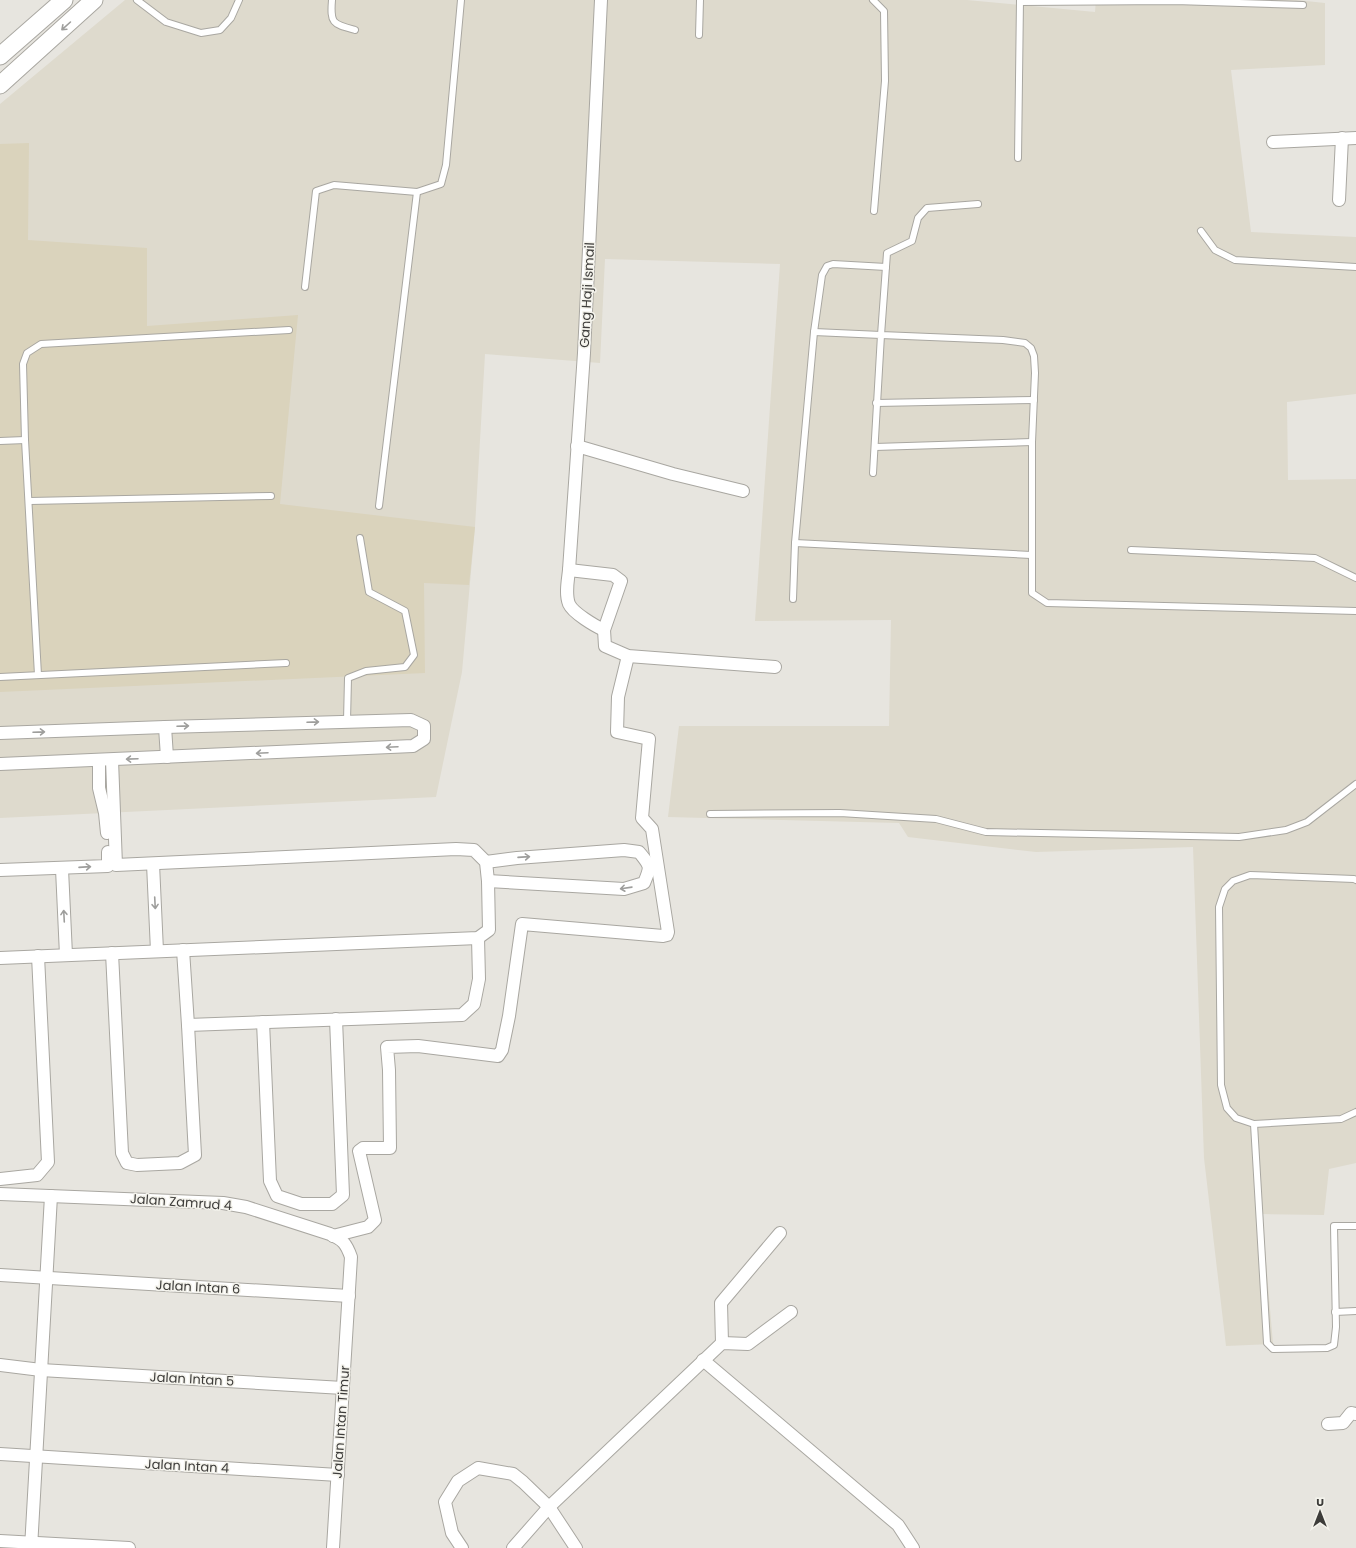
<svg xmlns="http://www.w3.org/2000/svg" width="1356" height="1548" font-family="Poppins,sans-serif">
<rect width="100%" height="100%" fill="#e7e5df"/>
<path fill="#dedacd" d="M125,0H967L1095,12L1096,0H1296L1325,3V65L1231,70L1251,232L1356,237V394L1287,402L1288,480L1356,479V1163L1329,1169L1324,1215L1262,1214L1273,1344L1226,1346L1204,1158L1193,847L1036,852L908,837L899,823L668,817L679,726H889L891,620L755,621L780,264L605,259L600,363L485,354L475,527L462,672L436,797L0,818V104Z"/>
<path fill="#dad3bc" d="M29,143L28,240L147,248V326L298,315L280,504L475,527L469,585L424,583L425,673L0,692V144Z"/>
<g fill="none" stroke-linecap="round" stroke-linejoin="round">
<defs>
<g id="lane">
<path d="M137,0L166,22L201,33L220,30L231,18L239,0"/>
<path d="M332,0C330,24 333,24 355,30"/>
<path d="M873,0L884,11L885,81L874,211"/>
<path d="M1020,2L1175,1L1303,5"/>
<path d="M699,35L700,0"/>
<path d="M1018,158L1020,0"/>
<path d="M978,204L927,208L918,218L912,241L887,253L881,335L1003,340L1025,343L1031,348L1034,356L1035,373L1032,442V593L1047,603L1356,611"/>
<path d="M1201,231L1215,250L1235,260L1356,267"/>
<path d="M305,287L316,191L334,185L417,192L441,184L446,165L461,0"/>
<path d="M814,332L881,335L873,473"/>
<path d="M876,403L1034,400"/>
<path d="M0,441L25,440"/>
<path d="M875,447L1032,442"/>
<path d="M30,501L271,496"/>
<path d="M379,506L417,192"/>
<path d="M795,543L1031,555"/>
<path d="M1131,550L1315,558L1356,578"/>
<path d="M793,599L795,543L814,332L822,275L827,266L833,264L886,267"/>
<path d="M38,675L25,440L23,364L27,353L41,344L289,330"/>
<path d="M0,677L286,663"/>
<path d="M347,721L348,678L366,671L405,667L414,655L405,611L369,592L360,538"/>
<path d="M710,814L840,813L936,819L986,832L1239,837L1286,830L1307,822L1356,784"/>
<path d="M1356,880L1354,879L1250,875L1233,881L1225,889L1219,907L1221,1085L1227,1108L1236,1118L1254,1124L1341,1119L1356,1112"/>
<path d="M1254,1124L1267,1343L1273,1349L1327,1348L1334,1345L1336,1327L1334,1226H1356"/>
<path d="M1335,1312L1356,1311"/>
</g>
<g id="street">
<path d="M601,0L584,353L569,570C568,580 565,594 569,604C573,613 595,626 604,630"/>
<path d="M1273,142L1356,138"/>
<path d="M1339,200L1342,138"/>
<path d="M577,446L673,474L743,491"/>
<path d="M569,570L613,575L621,581L604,630L605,646L628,656L775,667"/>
<path d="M165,727L167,757"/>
<path d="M0,733L165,727L411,720L424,726V739L413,746L0,764"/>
<path d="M99,760V788L105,813L107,833"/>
<path d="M486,862L517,858L624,850L639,852C651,867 651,866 644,883L624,889L488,881"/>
<path d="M153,864L157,951"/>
<path d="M62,869L66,955"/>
<path d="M0,870L108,866V852"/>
<path d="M112,953L122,1153L127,1163L137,1165L180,1163L195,1155L188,1025L183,950"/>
<path d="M0,958L478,938L489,930L488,881L486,862L474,850L456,849L116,865L112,760"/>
<path d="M263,1022L270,1181L277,1196L301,1204H332L343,1195L336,1019"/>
<path d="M188,1025L462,1015L474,1004L479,979L478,938"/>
<path d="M0,1179L37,1175L48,1162L38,956"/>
<path d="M0,1194L223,1203L246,1207L330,1234C343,1240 346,1243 351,1257L333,1548"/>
<path d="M333,1236L368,1227L375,1220L359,1151L363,1148H390L389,1070L387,1047L418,1046L498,1056L502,1050L509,1016L522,924L663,936L667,935L668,932L652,829L642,818L649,739L617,732L618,697L628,656"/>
<path d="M0,1275L349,1296"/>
<path d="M722,1343L721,1303L780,1233"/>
<path d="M703,1360L898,1525L913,1548"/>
<path d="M0,1365L41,1370L343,1388"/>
<path d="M1328,1424L1343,1423L1351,1413L1356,1414"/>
<path d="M0,1454L338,1475"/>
<path d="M0,1541L129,1548"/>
<path d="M31,1548L51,1196"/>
<path d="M462,1548L452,1533L445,1502L458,1481L478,1468L513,1474L523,1482L549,1507L576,1548"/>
<path d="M513,1548L549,1507L722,1343L748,1344L791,1312"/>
</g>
<g id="secondary">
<path d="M0,56L64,0"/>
<path d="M0,85L94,0"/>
</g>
</defs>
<use href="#lane" stroke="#a9a7a1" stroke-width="8"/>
<use href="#street" stroke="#a9a7a1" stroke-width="14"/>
<use href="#secondary" stroke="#a9a7a1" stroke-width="19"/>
<use href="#lane" stroke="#fff" stroke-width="6"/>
<use href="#street" stroke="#fff" stroke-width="12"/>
<use href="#secondary" stroke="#fff" stroke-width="17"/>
</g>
<defs><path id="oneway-shaft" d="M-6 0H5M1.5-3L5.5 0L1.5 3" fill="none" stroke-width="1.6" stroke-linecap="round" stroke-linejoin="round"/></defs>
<g stroke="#9e9e9c">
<use href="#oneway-shaft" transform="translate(66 26) rotate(138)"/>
<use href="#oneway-shaft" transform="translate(313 722) rotate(-2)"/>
<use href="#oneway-shaft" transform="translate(183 726) rotate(-2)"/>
<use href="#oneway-shaft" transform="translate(39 732) rotate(-2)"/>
<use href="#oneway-shaft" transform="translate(392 747) rotate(177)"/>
<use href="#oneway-shaft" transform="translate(262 753) rotate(177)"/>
<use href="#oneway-shaft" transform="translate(132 759) rotate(178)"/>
<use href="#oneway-shaft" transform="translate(524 857) rotate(-4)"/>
<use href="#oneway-shaft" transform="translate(85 867) rotate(-4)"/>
<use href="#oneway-shaft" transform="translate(626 888) rotate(172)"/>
<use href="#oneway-shaft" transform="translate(155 903) rotate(87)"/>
<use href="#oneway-shaft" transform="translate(64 916) rotate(-93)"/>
</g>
<g text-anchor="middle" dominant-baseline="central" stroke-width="3" stroke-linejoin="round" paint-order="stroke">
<g font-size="13" fill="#3d3c3a" stroke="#f4f3ec">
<text transform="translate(587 295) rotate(-87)">Gang Haji Ismail</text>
<text transform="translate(181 1202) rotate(4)">Jalan Zamrud 4</text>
<text transform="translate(198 1287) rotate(3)">Jalan Intan 6</text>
<text transform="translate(192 1379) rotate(3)">Jalan Intan 5</text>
<text transform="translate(341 1422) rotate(-86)">Jalan Intan Timur</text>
<text transform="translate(187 1466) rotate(3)">Jalan Intan 4</text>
</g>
</g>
<g transform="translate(1320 1512)" stroke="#f4f3ec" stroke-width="3" paint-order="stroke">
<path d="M0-3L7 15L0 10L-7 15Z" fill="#3d3c3a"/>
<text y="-6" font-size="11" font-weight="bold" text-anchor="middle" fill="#3d3c3a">U</text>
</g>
</svg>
